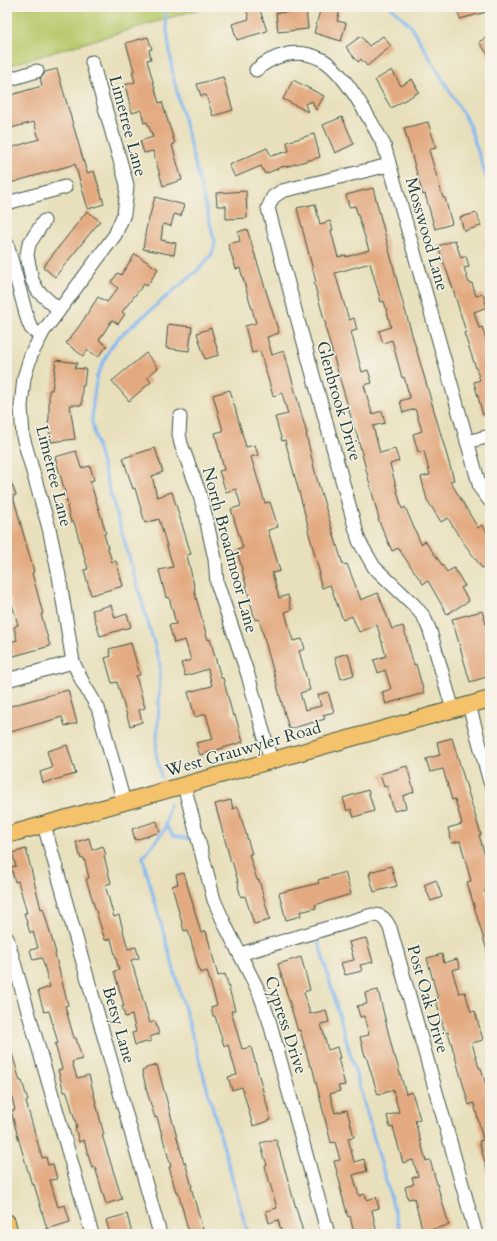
<svg xmlns="http://www.w3.org/2000/svg" width="497" height="1241" font-family="Cardo,serif">
<rect width="100%" height="100%" fill="#f7f3e8"/>
<filter id="ink" filterUnits="userSpaceOnUse"><feTurbulence type="fractalNoise" baseFrequency=".025" numOctaves="2"/><feDisplacementMap in="SourceGraphic" scale="8" xChannelSelector="R" yChannelSelector="G"/><feConvolveMatrix kernelMatrix="1 2 1 2 8 2 1 2 1" color-interpolation-filters="sRGB"/></filter>
<filter id="wash" filterUnits="userSpaceOnUse"><feTurbulence type="fractalNoise" baseFrequency=".012" numOctaves="4" result="noise"/><feDisplacementMap in="SourceGraphic" scale="16" xChannelSelector="R" yChannelSelector="G"/><feGaussianBlur stdDeviation="0.9" result="paint"/><feColorMatrix in="noise" values="0 0 0 0 0 0 0 0 0 0 0 0 0 0 0 0 0 1.4 0 .05"/><feComposite in="paint" operator="in"/></filter>
<g filter="url(#wash)">
<rect width="100%" height="100%" fill="#e8e0bc"/>
<path fill="#b8ca6d" stroke="#6c8450" d="M7,7H206L7,66Z"/>
<g fill="none" stroke-linecap="round" stroke-linejoin="round">
<g stroke="#81b8f1" stroke-width="3">
<path d="M391,7L411,26L468,122L490,187"/>
<path d="M161,777L156,753L159,707L160,664L98,450L92,422L93,402L97,376L109,350L119,337L199,269L212,254L215,243L173,76L164,7"/>
<path d="M169,804L165,829L143,857L146,870L248,1234"/>
<path d="M166,825L173,836L190,839"/>
<path d="M318,940L401,1234"/>
</g>
</g>
<g id="blocks">
<g fill="#e3aa81">
<path d="M251,7H259L267,31L237,40L232,24L249,19L246,8Z"/>
<path d="M291,7H306L308,29L278,32L276,13L291,12Z"/>
<path d="M321,7H336L335,9L340,10L337,21L346,23L341,41L314,33Z"/>
<path d="M456,7H490V11L460,19Z"/>
<path d="M490,35V57L479,42Z"/>
<path d="M361,36L369,46L383,36L391,46L367,66L361,59L358,62L346,47Z"/>
<path d="M148,37L152,49L149,50L151,59L147,60L159,103L162,102L175,144L172,145L182,180L163,186L153,151L144,153L140,141L153,137L147,122L144,123L141,110L132,113L125,85L135,82L132,72L134,71L126,43Z"/>
<path d="M57,69L87,173L94,171L104,204L88,209L75,164L7,184V149L39,139L34,122L7,129V96L42,86L40,78L43,76L45,72Z"/>
<path d="M392,70L401,86L412,79L419,92L391,108L375,80Z"/>
<path d="M223,77L233,110L213,116L206,95L201,96L197,84Z"/>
<path d="M293,80L324,96L316,110L312,101L305,104L308,112L283,99Z"/>
<path d="M342,117L354,144L335,153L323,125Z"/>
<path d="M428,122L436,148L429,150L443,198H445L452,224L435,229L425,194L423,195L404,128Z"/>
<path d="M314,134L320,157L285,167L284,166L265,174L261,166L235,177L229,165L267,148L271,156L289,151L287,142Z"/>
<path d="M373,188L401,296L454,480L450,481L478,528L482,525L490,536V563L482,568L458,535L448,518L441,522L427,500L421,477L430,475L424,451L418,452L413,434L422,431L415,409L403,413L400,401L410,398L404,377L402,378L392,340L383,343L379,331L391,327L384,301L381,302L370,263L335,273L349,320L354,318L357,330L351,332L362,372L368,370L372,383L364,385L372,414L382,411L385,423L373,426L380,453L395,449L399,461L390,464L402,509L405,507L421,544L425,541L447,572L454,568L465,586L461,588L469,601L447,614L428,581L423,584L398,548L392,551L378,519H379L356,431H355L325,327L326,326L314,283L316,282L297,208L315,204L320,224L330,221L333,230L331,231L338,257L346,255V257L369,250L355,206L349,207L346,195Z"/>
<path d="M246,191L247,218L226,219V206H217L216,193Z"/>
<path d="M155,197L184,205L181,216L174,214L171,226L163,224L161,240L176,243L174,255L143,249L146,229Z"/>
<path d="M87,211L100,221L55,277L43,267Z"/>
<path d="M477,213L481,226L464,231L460,217Z"/>
<path d="M247,229L279,333L267,337L272,355L284,351L307,434H306L316,476L343,565L347,564L361,600L378,593L392,629L403,626L414,665L416,664L424,693L386,704L382,692L391,689L385,670L378,673L374,660L386,656L377,625L359,632L352,616L343,620L330,585L322,588L318,575L320,574L308,530L309,529L285,440L282,441L275,417L288,414L282,393L273,396L260,351L252,353L245,326L256,323L240,268L236,269L228,244L240,241L238,232Z"/>
<path d="M455,240L461,258L466,256L469,267L464,268L469,283H472L476,296L483,294L487,307L474,312L479,328L482,327L490,351V362L485,364L490,382V413L483,415L474,382L480,380L464,333L466,332L453,289L438,246Z"/>
<path d="M135,254L158,269L147,286L144,284L122,312L125,314L118,324L112,320L99,340L107,346L98,357L88,350L83,356L66,343L80,325L98,297L107,302L118,288L111,282L118,273L121,275Z"/>
<path d="M168,324L192,327L189,351L166,348Z"/>
<path d="M211,328L219,355L205,359L197,333Z"/>
<path d="M146,353L158,368L147,377L151,382L129,401L112,381Z"/>
<path d="M56,360L78,363L74,368L86,369L84,386H82V405H70L75,439L51,442L48,420H49V390H52Z"/>
<path d="M230,390L246,447L255,445L258,455L251,457L265,503L270,502L278,527L268,530L280,571L272,573L279,598L288,595L291,610L285,612L293,641L302,639L305,649L299,651L310,690L300,693L305,710L321,706L318,695L328,692L334,712L323,715L325,719L289,729L259,619L255,620L237,550L243,548L231,509L241,506L236,489L226,492L219,471L224,470L215,433L223,431L213,395Z"/>
<path d="M155,448L163,472L152,476L157,497L172,492L191,554L187,555L195,590H194L208,640L210,639L221,678H223L233,716L235,715L243,742L200,755L196,743L213,739L206,714L195,717L188,692L212,686L208,669L185,676L181,663L191,660L185,640L174,643L169,625L176,624L169,597L166,598L159,570L173,567L159,519L145,523L135,488L133,489L123,458Z"/>
<path d="M76,451L81,468L90,466L94,480L90,481L106,533L104,534L112,562L116,561L123,586L91,595L84,570L88,569L74,522H71L67,507L68,506L64,492H65L55,457Z"/>
<path d="M7,474H8L16,495L13,496L34,572L32,573L43,614H41L50,646L14,656L10,642L17,640L14,627L18,625L7,587V585L10,584L7,574V566H10L7,557Z"/>
<path d="M111,605L115,618L127,614L131,627L100,636L92,610Z"/>
<path d="M482,611L490,637V676L470,682L452,619Z"/>
<path d="M131,643L140,675L136,676L145,708L139,710L142,722L130,726L117,682L112,683L105,658L111,656L109,649Z"/>
<path d="M348,653L354,675L341,679L335,657Z"/>
<path d="M68,690L77,723L65,726L62,717L7,733V707Z"/>
<path d="M452,738L481,835H479L490,873V888L485,890L490,907V954H488L467,882L471,881L460,841L452,843L448,828L462,824L455,799L452,800L443,769L430,772L426,759L440,755L437,742Z"/>
<path d="M67,745L76,774L43,783L40,772L52,768L47,751Z"/>
<path d="M407,766L414,792L403,796L406,808L394,811L387,786L384,787L380,774Z"/>
<path d="M368,790L374,811L354,817L351,809L347,811L343,798Z"/>
<path d="M231,800L233,809L238,807L252,854H249L257,880H259L270,920L254,924L245,896L241,897L238,886L239,885L232,861L231,862L215,804Z"/>
<path d="M157,821L160,832L135,840L132,829Z"/>
<path d="M89,838L92,850L103,846L106,855L104,856L111,883L105,885L114,917L119,915L128,949L136,947L139,958L131,960L150,1023L155,1021L159,1034L149,1037L151,1041L135,1045L132,1033L136,1032L132,1015L125,1017L122,1006H124L114,971L119,970L111,939L105,940L86,879L89,878L84,858L81,859L76,842Z"/>
<path d="M26,849L41,909L43,908L56,953L55,954L68,1005L65,1006L74,1038H76L82,1059L72,1062L77,1078L89,1075L104,1135H102L122,1199L106,1204L95,1167L92,1168L84,1140L79,1142L75,1127H77L67,1092H64L58,1070L62,1069L55,1044L58,1043L49,1011L44,1012L38,991L50,987L42,958L33,960L30,950L38,948L33,932L30,933L24,913H27L18,881L15,882L11,867L16,866L12,853Z"/>
<path d="M391,866L397,886L374,892L369,874H371L370,872Z"/>
<path d="M345,872L351,894L315,905L316,908L300,912L301,916L286,920L279,893L319,883L318,880Z"/>
<path d="M184,873L201,933L206,931L218,976L225,974L235,1010L231,1011L242,1049L251,1047L271,1120L253,1126L242,1087L232,1090L228,1077L237,1075L228,1045L224,1046L215,1016H213L211,1007L217,1005L207,971L200,973L188,930L184,931L172,886L178,884L176,875Z"/>
<path d="M436,880L442,897L431,901L424,885Z"/>
<path d="M366,938L373,962L360,965L362,971L345,975L341,963L354,960L349,942Z"/>
<path d="M442,954L444,963L457,959L460,968L452,970L459,993L465,992L471,1012L475,1011L483,1040L472,1043L479,1068H481L490,1099V1172L488,1173L479,1141L483,1140L474,1103L469,1105L448,1032L445,1033L436,1000L438,999L427,958Z"/>
<path d="M301,957L310,990L304,992L310,1014L326,1010L329,1022L321,1024L328,1050L337,1047L340,1058H338L345,1085L338,1086L340,1091L330,1094L335,1113L347,1110L354,1137L348,1138L354,1162L364,1159L367,1171L353,1175L359,1196L365,1194L367,1200L376,1197L379,1208L372,1210L377,1234H354L350,1216L348,1217L340,1188L341,1187L334,1161L340,1160L335,1142L331,1143L312,1066H310L300,1030L298,1031L278,964Z"/>
<path d="M378,990L394,1056H395L406,1094L412,1092L420,1119L415,1121L426,1161L430,1160L449,1225L423,1232L414,1198L408,1199L405,1187L414,1184L412,1178L418,1176L413,1160L403,1163L393,1127L390,1128L387,1116L399,1112L393,1090L378,1095L366,1056H365L360,1037L369,1035L364,1016L360,1017L357,1006L367,1004L365,993Z"/>
<path d="M7,1043H9L20,1081H22L28,1101L26,1102L42,1158L46,1157L48,1165L53,1164L57,1179L50,1180L58,1207L65,1205L70,1222L47,1229L34,1184L32,1185L18,1137L11,1111L15,1110L11,1093L7,1094Z"/>
<path d="M157,1065L184,1163L185,1162L192,1187H191L204,1234H189L178,1191L176,1192L169,1167H171L157,1117L155,1118L148,1095L142,1071L146,1069V1068Z"/>
<path d="M276,1139L303,1232L297,1234H282L278,1220L269,1223L266,1211L277,1208L265,1166L267,1165L260,1143Z"/>
<path d="M127,1214L132,1234H110L106,1220Z"/>
</g>
</g>
</g>
<g filter="url(#ink)">
<use href="#blocks" fill-opacity="0" stroke="#3d5548" stroke-width="1"/>
<g fill="none" stroke-linecap="round" stroke-linejoin="round">
<defs>
<g id="minor">
<path d="M92,62L127,185L126,197L124,214L115,235L43,332L31,355L24,378L21,406L23,437L49,528L59,576L73,662L83,683L98,708L124,802"/>
<path d="M256,70C266,61 275,57 288,54C299,52 311,54 321,59C345,71 371,122 384,145L478,480L480,488L490,501"/>
<path d="M7,80L37,71"/>
<path d="M389,165L282,191L273,197L268,208L295,310L359,541L374,567L414,605L424,617L430,631L453,710"/>
<path d="M7,203L65,187"/>
<path d="M44,221L29,244L27,255L32,280L38,291L59,310"/>
<path d="M7,244L28,321L31,328L40,336"/>
<path d="M180,417L179,434L181,444L199,492L205,514L215,559L217,583L248,675L271,761"/>
<path d="M467,442L490,436"/>
<path d="M7,680L73,662"/>
<path d="M469,705L490,782"/>
<path d="M184,785L214,900L226,927L259,992L269,1020L328,1234"/>
<path d="M44,825L160,1234"/>
<path d="M7,938L92,1234"/>
<path d="M240,954L372,915C382,914 386,920 390,928L476,1234"/>
</g>
<g id="major">
<path d="M7,835L490,699"/>
<path d="M7,1222L10,1234"/>
</g>
</defs>
<use href="#minor" stroke="#3d5548" stroke-width="15"/>
<use href="#major" stroke="#3d5548" stroke-width="18"/>
<use href="#minor" stroke="#fff" stroke-width="13"/>
<use href="#major" stroke="#f3c26a" stroke-width="16"/>
</g>
</g>
<g text-anchor="middle" dominant-baseline="central" stroke-width="3" stroke-linejoin="round" paint-order="stroke">
<g font-size="17" fill="#1f3d34" stroke="#f7f3e8">
<text transform="translate(128 126) rotate(75)">Limetree Lane</text>
<text transform="translate(427 234) rotate(74)">Mosswood Lane</text>
<text transform="translate(339 401) rotate(74)">Glenbrook Drive</text>
<text transform="translate(54 476) rotate(76)">Limetree Lane</text>
<text transform="translate(230 550) rotate(75)">North Broadmoor Lane</text>
<text transform="translate(243 749) rotate(-16)">West Grauwyler Road</text>
<text transform="translate(428 999) rotate(74)">Post Oak Drive</text>
<text transform="translate(119 1025) rotate(74)">Betsy Lane</text>
<text transform="translate(286 1025) rotate(72)">Cypress Drive</text>
</g>
</g>
<rect width="497" height="1241" fill="none" stroke="#f7f3e8" stroke-width="24"/>
</svg>
